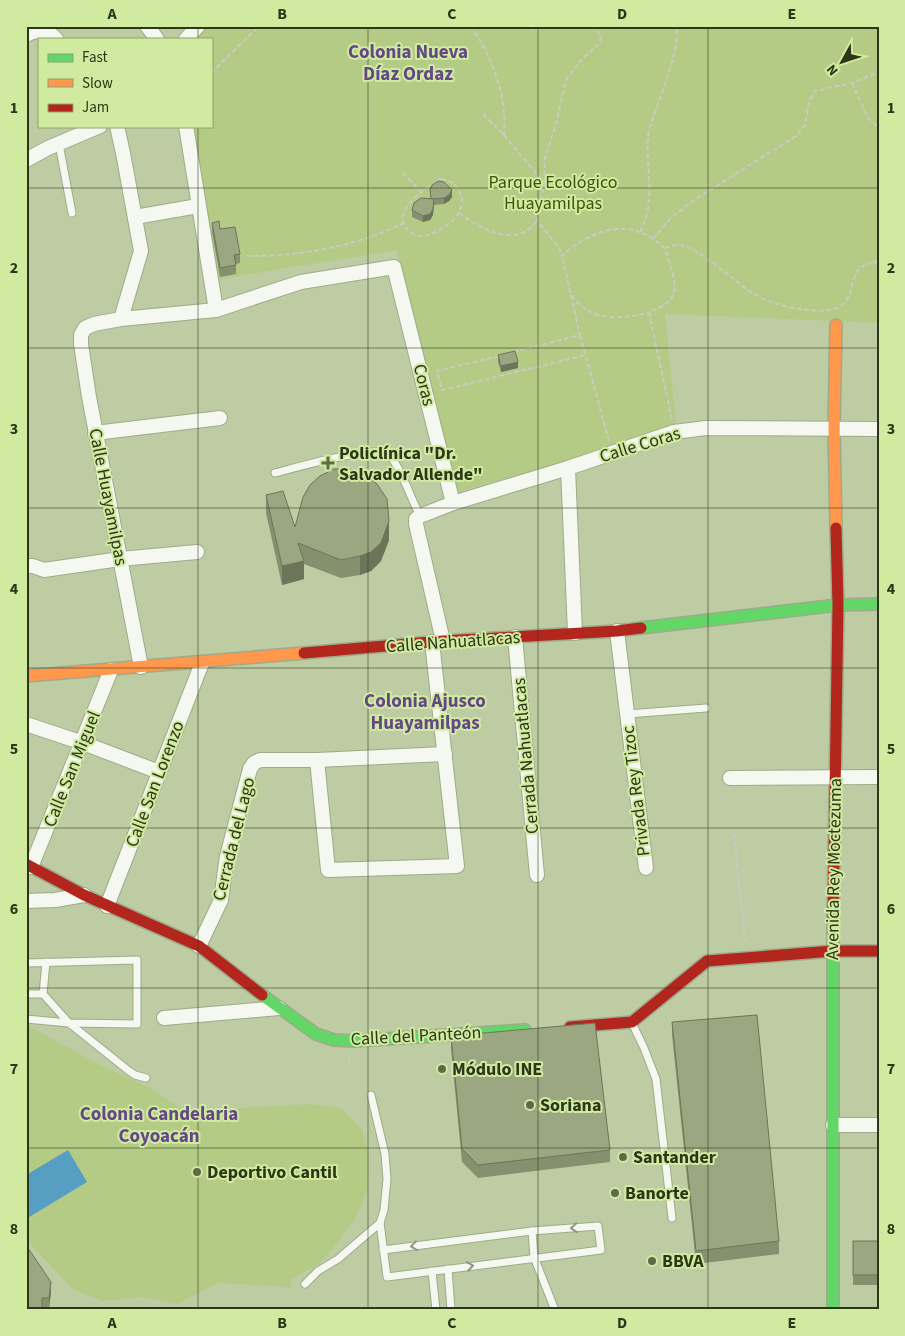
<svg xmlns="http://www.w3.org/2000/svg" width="905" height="1336" font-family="'Source Sans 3',sans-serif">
<rect width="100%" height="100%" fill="#becca4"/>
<g fill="#b4cb86">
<path d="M206,26H879V323L665,314L676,424L575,460L456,492L397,250L215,280L187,126H211V39H194Z"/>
<path d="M30,1027L104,1067L148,1087L185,1111L310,1104L341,1108L362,1129L369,1155L368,1189L357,1216L330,1252L316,1266L291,1279V1287L218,1283L178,1304L143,1297L103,1301L74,1290L26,1240V1028Z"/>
</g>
<path fill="#569fc3" d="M68,1150L87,1182L26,1219V1175Z"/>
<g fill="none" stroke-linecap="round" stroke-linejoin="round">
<defs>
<g id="lane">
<path d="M59,144L72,213"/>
<path d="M275,473C294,468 374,445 388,454C398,461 413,503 420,516"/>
<path d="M627,714L706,708"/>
<path d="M46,962L43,994L69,1023L129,1071L135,1075L146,1078"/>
<path d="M26,963L137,960V1024L69,1023L26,1019"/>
<path d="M26,994H43"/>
<path d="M632,1023L644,1048L656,1079L672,1218"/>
<path d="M371,1095L385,1154L387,1179L384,1210L380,1223L387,1277L601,1250L598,1226L532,1231L383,1250"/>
<path d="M532,1231L534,1257L555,1310"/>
<path d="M448,1269L451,1310"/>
<path d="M432,1271L436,1310"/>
<path d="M305,1284L318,1271L338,1259L380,1223"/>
</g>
<g id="street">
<path d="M147,26L157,39"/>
<path d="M26,35C37,29 47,29 56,39"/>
<path d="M186,39L198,26"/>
<path d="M117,126L123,153L141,251L121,319"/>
<path d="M186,126L216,310"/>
<path d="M26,160L48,148L100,126"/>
<path d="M135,217L198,206"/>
<path d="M95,433L220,418"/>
<path d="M568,468L575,633"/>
<path d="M26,566H33L44,570L120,559L197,552"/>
<path d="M617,631L646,868"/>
<path d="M515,637L537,875"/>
<path d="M443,641L416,524V519L420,516L453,503L568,468L674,432L706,428L879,429"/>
<path d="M141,667L89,397L81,344V335L85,328L94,324L121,319L216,310L301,282L394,267L453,503"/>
<path d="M26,724L83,743L159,772"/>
<path d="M317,760L328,870L457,866L432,642"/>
<path d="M730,778L879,777"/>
<path d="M31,867L111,670"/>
<path d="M26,901L55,900L84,895"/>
<path d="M107,906L202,663"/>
<path d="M199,946L221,900L227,856L250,769L254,763L260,760H317L445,754"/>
<path d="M164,1018L279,1008"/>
<path d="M833,1125H879"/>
</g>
<g id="fast">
<path d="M641,628L838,605L879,604"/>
<path d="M262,995L316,1034L334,1040L354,1041L525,1030"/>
<path d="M833,1310V919"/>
</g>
<g id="slow">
<path d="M836,325L834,429L836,528"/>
<path d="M26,676L304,653"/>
</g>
<g id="jam">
<path d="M304,653L443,641L617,631L641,628"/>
<path d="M26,864L84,895L199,946L262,995"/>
<path d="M833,919L838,605L836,528"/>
<path d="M570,1027L632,1022L707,961L833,951H879"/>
</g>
</defs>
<use href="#lane" stroke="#9faa8a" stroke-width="9"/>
<use href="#street" stroke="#9faa8a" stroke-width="16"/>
<use href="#fast" stroke="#9faa8a" stroke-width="14"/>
<use href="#slow" stroke="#9faa8a" stroke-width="14"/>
<use href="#jam" stroke="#9faa8a" stroke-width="14"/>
<g stroke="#c8ccc0" stroke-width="2" stroke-dasharray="5 2.5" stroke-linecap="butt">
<path d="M470,26C493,56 507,97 504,135"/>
<path d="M522,26L536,30L548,26"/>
<path d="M211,73L259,26"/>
<path d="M852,83L868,118L879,128"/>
<path d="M483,114L504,135L544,183L537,220L559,248L562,256C584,235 619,219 648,236C654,240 663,245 666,251C668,255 669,261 670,265C673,274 677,287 673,295C669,305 658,308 649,312L672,420"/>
<path d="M403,173L420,191"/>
<path d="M441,179C449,180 455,183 459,191C471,213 442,232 424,236C418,237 411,234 407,229C390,211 427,186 441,179Z"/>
<path d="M544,183L545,157L556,124L566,80L582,59L598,45L601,39L599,33L591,26"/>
<path d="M459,213C480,229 518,250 537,220"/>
<path d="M640,232C656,203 646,169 648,138C648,130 652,122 654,115C662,91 679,51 677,26"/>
<path d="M653,239L671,218L694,200L796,136L805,125L809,102L815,91L852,83L879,72"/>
<path d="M665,248C669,247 675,244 680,245C701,248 736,284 756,295C774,306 811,313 831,310C859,304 846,276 863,266C866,264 870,263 874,262L879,265"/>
<path d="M247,256C304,256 352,247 404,223"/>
<path d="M874,262L879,260"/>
<path d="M572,295C588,322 623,320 649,312"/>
<path d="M580,335L609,441"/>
<path d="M513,352L580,335L562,256"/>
<path d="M499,356L437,371L442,390L586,355"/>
<path d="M734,834L745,941"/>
<path d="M349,1055V1065"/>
</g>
<use href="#lane" stroke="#f5f7f1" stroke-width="7"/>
<use href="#street" stroke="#f5f7f1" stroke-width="14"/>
<use href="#fast" stroke="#63d668" stroke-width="11"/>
<use href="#slow" stroke="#ff974d" stroke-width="11"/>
<use href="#jam" stroke="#b3261e" stroke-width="11"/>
</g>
<g fill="#84906e">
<path d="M452,197L449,201L444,204L434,205L433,215L430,220L423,222L412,217V210L430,199Z"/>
<path d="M212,223L220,229L240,254V263L236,264V274L220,277L212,232Z"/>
<path d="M498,355L518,368L501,372L498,362Z"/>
<path d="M266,495L295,527L389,540L381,561L371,571L360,575L341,578L304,564V579L282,585L266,513Z"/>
<path d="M672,1022L779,1241V1254L696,1264L672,1035Z"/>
<path d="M451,1036L610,1150V1162L478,1178L462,1162L451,1049Z"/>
<rect x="853" y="1241" width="26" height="44"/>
<path d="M51,1292L49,1308L26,1310Z"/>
</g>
<g fill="#6c755a">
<path d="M452,190V197L449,201L444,204V198Z"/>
<path d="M434,199L433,215L430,220L423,222V216Z"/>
<path d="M518,362V368L501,372V366Z"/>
<path d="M389,521V540L381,561L371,571L360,575V556Z"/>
<path d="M304,561V579L282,585V566Z"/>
<path d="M51,1282V1292L49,1308V1298Z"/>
</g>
<g fill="#9aa780" stroke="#6c755a">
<path d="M439,181L444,182L452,190L449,195L444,198L431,199L430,189L433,184Z"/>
<path d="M421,198L434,199L433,209L430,214L423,216L412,210L414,203Z"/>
<path d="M219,221L220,229L235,227L240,254L234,255L236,265L220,268L212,223Z"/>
<path d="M515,351L518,362L501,366L498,355Z"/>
<path d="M334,469H348L362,473L377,484L387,499L389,521L381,543L371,552L360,556L341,560L298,543L304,561L282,566L266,495L283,491L295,527L303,497L310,485L320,476Z"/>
<path d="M757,1015L779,1241L696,1251L672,1022Z"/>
<path d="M595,1023L610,1150L478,1165L462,1149L451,1036Z"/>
<rect x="853" y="1241" width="26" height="34"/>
<path d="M26,1245L51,1282L49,1298H42V1310H26Z"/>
</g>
<defs><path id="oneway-chevron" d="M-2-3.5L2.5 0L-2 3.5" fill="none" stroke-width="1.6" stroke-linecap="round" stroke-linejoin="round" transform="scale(1.25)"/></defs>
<g stroke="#909684">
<use href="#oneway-chevron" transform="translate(574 1228) rotate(175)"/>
<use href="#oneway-chevron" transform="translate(414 1246) rotate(173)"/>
<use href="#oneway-chevron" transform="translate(470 1266) rotate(-8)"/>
</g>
<path fill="none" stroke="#2c3618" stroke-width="1" stroke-opacity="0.55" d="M198,26V39M368,26V1310M538,26V1310M708,26V1310M198,126V1310M26,188H879M26,348H879M26,508H879M26,668H879M26,828H879M26,988H879M26,1148H879"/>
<g fill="#5f6a49" stroke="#d0eba0" stroke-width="2">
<path d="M325.5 455.5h5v5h5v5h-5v5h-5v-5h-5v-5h5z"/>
<circle cx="442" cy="1069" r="5"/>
<circle cx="530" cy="1105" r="5"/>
<circle cx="623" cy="1157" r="5"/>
<circle cx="197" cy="1172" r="5"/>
<circle cx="615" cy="1193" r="5"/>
<circle cx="652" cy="1261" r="5"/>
</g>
<g text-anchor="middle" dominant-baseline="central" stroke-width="4" stroke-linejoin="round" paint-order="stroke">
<g font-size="18" fill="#405408" stroke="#d0eba0">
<text x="553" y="182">Parque Ecológico<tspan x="553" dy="21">Huayamilpas</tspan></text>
</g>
<g font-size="18" fill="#2c3618" stroke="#d0eba0">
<text transform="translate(424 385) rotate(76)">Coras</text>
<text transform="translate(640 445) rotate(-17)">Calle Coras</text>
<text transform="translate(108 497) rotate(79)">Calle Huayamilpas</text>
<text transform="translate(453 642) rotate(-4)">Calle Nahuatlacas</text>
<text transform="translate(526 756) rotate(-95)">Cerrada Nahuatlacas</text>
<text transform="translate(72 769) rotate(-68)">Calle San Miguel</text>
<text transform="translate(155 784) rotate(-69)">Calle San Lorenzo</text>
<text transform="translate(636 791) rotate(-97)">Privada Rey Tizoc</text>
<text transform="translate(234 839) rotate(-76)">Cerrada del Lago</text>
<text transform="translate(834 869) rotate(-89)">Avenida Rey Moctezuma</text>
<text transform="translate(416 1036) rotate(-3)">Calle del Panteón</text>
</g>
<g font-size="18" font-weight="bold" fill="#2c3618" stroke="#d0eba0" text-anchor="start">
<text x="339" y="453">Policlínica "Dr.<tspan x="339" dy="21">Salvador Allende"</tspan></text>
<text x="452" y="1069">Módulo INE</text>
<text x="540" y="1105">Soriana</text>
<text x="633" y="1157">Santander</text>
<text x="207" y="1172">Deportivo Cantil</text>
<text x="625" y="1193">Banorte</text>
<text x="662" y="1261">BBVA</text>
</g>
<g font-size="19" font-weight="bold" fill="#644885" stroke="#d0eba0">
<text x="408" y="52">Colonia Nueva<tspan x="408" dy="22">Díaz Ordaz</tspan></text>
<text x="425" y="701">Colonia Ajusco<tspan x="425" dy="22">Huayamilpas</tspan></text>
<text x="159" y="1114">Colonia Candelaria<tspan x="159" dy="22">Coyoacán</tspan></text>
</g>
</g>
<rect width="905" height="1336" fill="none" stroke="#d0eba0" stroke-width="55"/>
<rect x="38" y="38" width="175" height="90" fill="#d0eba0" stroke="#8ea36a"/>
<rect x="48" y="54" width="25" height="8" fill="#63d668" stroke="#8ea36a"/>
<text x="82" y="62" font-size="15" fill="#2c3618">Fast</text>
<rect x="48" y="79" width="25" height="8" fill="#ff974d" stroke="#8ea36a"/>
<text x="82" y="88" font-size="15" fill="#2c3618">Slow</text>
<rect x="48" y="104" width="25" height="8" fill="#b3261e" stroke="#8ea36a"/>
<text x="82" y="112" font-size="15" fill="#2c3618">Jam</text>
<g transform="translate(842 62) rotate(230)" stroke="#d0eba0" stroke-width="4" paint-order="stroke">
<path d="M0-4L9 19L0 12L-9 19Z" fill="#2c3618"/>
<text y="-8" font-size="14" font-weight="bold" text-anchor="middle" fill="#2c3618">N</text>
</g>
<rect x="28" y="28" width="850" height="1280" fill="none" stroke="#2c3618" stroke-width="2"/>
<g font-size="16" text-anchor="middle" font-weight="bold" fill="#2c3618">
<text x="112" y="19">A</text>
<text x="282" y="19">B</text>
<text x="452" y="19">C</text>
<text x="622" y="19">D</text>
<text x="792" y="19">E</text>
<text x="14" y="113">1</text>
<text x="891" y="113">1</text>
<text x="14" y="273">2</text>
<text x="891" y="273">2</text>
<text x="14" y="434">3</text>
<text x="891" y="434">3</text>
<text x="14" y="594">4</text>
<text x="891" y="594">4</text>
<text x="14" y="754">5</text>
<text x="891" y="754">5</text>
<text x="14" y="914">6</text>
<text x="891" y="914">6</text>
<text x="14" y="1074">7</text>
<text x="891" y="1074">7</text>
<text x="14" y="1234">8</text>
<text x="891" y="1234">8</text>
<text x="112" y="1328">A</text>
<text x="282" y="1328">B</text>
<text x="452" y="1328">C</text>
<text x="622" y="1328">D</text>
<text x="792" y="1328">E</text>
</g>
</svg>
